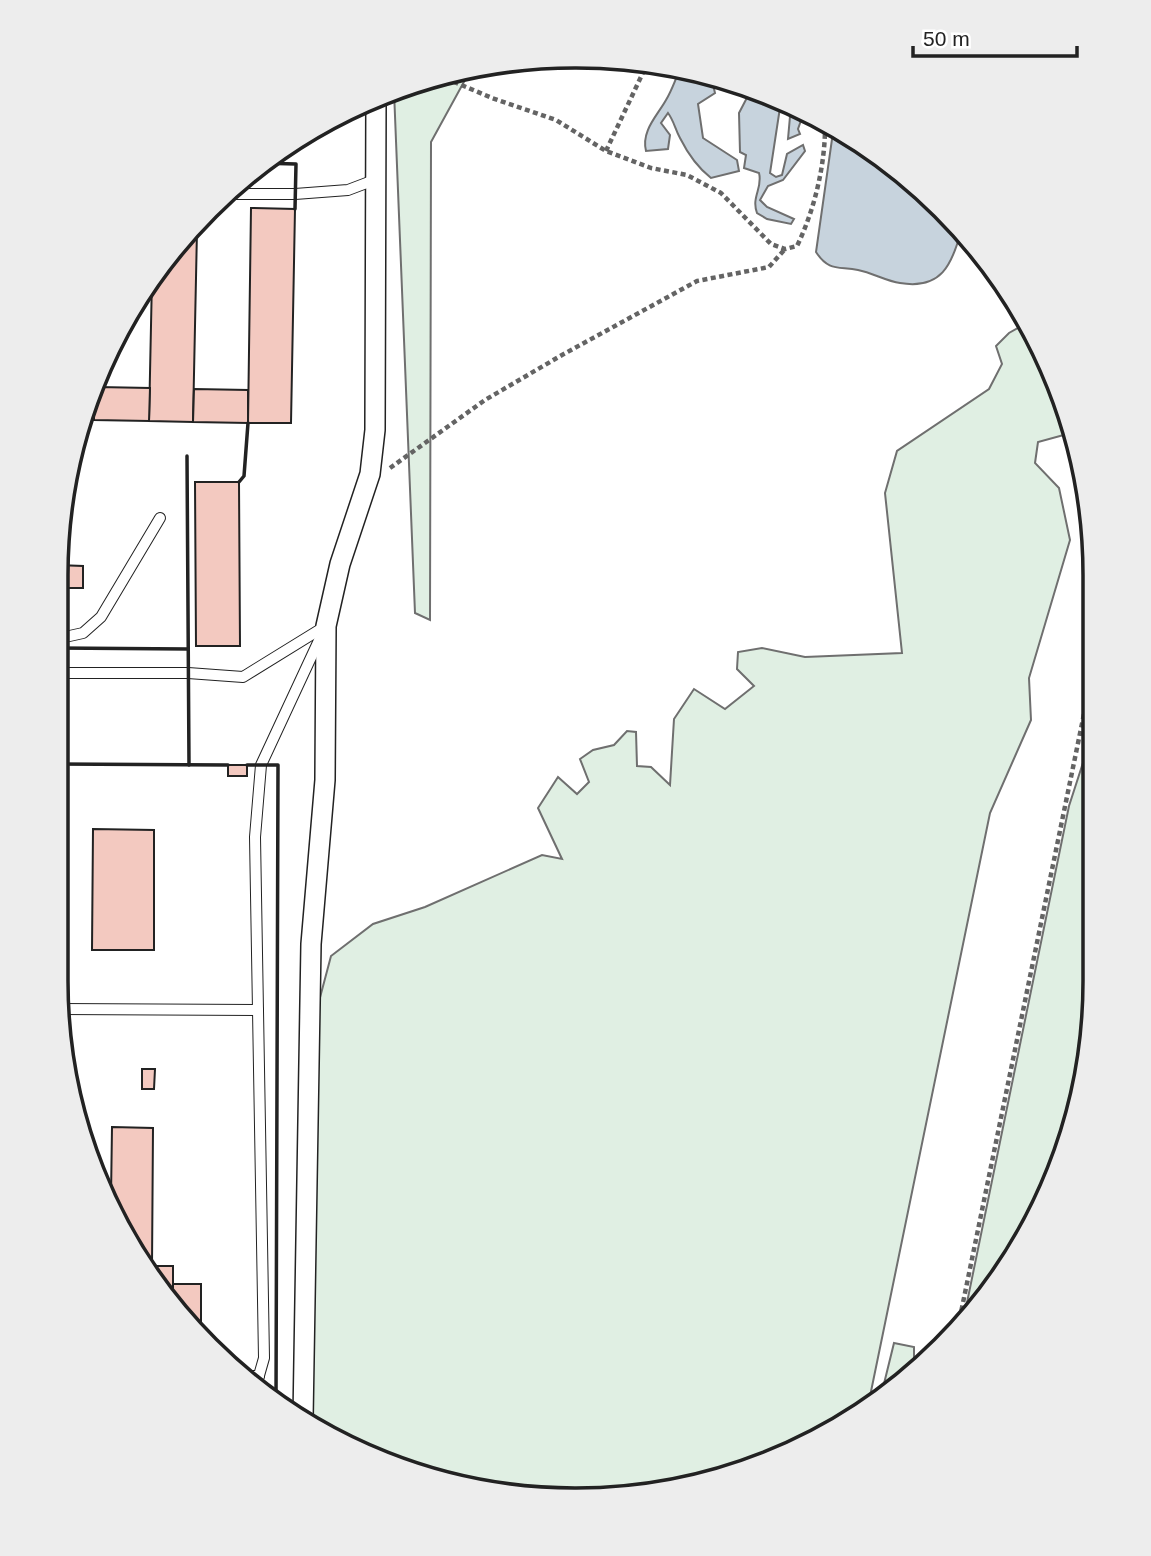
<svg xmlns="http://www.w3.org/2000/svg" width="1151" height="1556" font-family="Helvetica,sans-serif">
<rect width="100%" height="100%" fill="#fff"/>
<g fill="#e0efe3" stroke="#6f6f6f" stroke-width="2">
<path d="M471,69L431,142L430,620L415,613L394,91L441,74Z"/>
<path d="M1025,324L1055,376L1071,433L1038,442L1035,463L1059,488L1070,540L1029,678L1031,720L990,813L868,1406L774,1461L643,1496L507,1495L346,1447L303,1418L313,1024L331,956L373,924L425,907L542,855L562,859L538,808L558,777L577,794L589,782L580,759L593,750L614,745L627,731L636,732L637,766L651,767L670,785L674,719L694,689L725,709L754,686L737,669L738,652L762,648L805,657L902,653L885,493L897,451L989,389L1002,364L996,346L1009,333Z"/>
<path d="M1092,735L1094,1015L1077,1115L1041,1211L987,1297L963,1322L1069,806Z"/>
<path d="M894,1343L914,1347V1371L892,1392L880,1400Z"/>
</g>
<g fill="#c7d3dd" stroke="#6f6f6f" stroke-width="2">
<path d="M673,67L711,76L715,93L698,104L703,138L737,160L739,171L711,178C697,167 688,154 680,138C675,129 674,121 668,113L661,123L670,135L668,149L646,151C641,131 657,116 666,100C671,92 674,83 678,74Z"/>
<path d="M752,88L781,101L770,173L776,177L782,175L787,154L803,145L805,151L783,180L768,186L760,200L767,207L794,219L791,224L767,219L757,213C751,197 763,188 759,173L744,168L746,155L740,152L739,113Z"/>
<path d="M791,105L804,112L798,129L800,134L788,139Z"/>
<path d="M834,125L918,185L961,231C952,265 941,290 900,283C886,281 873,273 858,270C839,266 829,272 816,252Z"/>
</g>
<g fill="#f3c9c0" stroke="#222" stroke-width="2">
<path d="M251,208L295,209L291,423H248Z"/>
<path d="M197,230L193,422L149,421L152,278Z"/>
<path d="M98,387L150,388L149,421L94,420V396Z"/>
<path d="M194,389L248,390V423L193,422Z"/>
<path d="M94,396V420H83Z"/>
<path d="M195,482H239L240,646H196Z"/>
<path d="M57,565L83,566V588H56Z"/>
<rect x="228" y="765" width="19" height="11"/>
<path d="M93,829L154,830V950H92Z"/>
<path d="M142,1069H155L154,1089H142Z"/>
<path d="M112,1127L153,1128L152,1266H142L111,1197Z"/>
<path d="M142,1266H173V1302L143,1269Z"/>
<path d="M173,1284H201V1335L173,1302Z"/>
</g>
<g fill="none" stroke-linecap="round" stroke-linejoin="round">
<defs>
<g id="lane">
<path d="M231,194H295L348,190L377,179"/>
<path d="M56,639L83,633L101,617L160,518"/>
<path d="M56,673H188L243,677L324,627"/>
<path d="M60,1009L258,1010"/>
<path d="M240,1376H259"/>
<path d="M256,1386L264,1358L255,837L261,765L321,636"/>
</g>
<path id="street" d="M303,1418L311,944L325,780L326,626L340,564L370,474L375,430L376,98"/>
</defs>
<use href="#lane" stroke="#222" stroke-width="12"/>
<use href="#street" stroke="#222" stroke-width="22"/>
<g stroke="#646464" stroke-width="4.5" stroke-dasharray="5 3.5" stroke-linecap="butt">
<path d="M438,75L492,98L556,120L606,151L651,168L687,175L721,193L771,244L785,249L797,246C815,209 826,162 825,121"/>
<path d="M606,151L648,62"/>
<path d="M390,468L485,400L562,355L697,281L769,267L785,249"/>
<path d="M958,1327L1092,675"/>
</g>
<use href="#lane" stroke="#fff" stroke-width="10"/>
<use href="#street" stroke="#fff" stroke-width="19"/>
<g stroke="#222" stroke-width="3.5">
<path d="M259,163L296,164L295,209"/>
<path d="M187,456L189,765"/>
<path d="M239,482L244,476L248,423"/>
<path d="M56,648L188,649"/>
<path d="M56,764L228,765"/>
<path d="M247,765H278L276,1400"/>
</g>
</g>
<path d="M0 0H1151V1556H0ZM575 68H576A507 507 0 0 1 1083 575V981A507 507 0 0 1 576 1488H575A507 507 0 0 1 68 981V575A507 507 0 0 1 575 68Z" fill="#ededed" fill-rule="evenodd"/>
<path fill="none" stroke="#222" stroke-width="3.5" d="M575 68H576A507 507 0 0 1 1083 575V981A507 507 0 0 1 576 1488H575A507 507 0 0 1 68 981V575A507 507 0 0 1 575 68Z"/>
<path d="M913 46v10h164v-10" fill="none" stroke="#222222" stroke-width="3.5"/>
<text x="923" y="46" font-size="21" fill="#222222" stroke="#ffffff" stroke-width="5" paint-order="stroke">50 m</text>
</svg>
